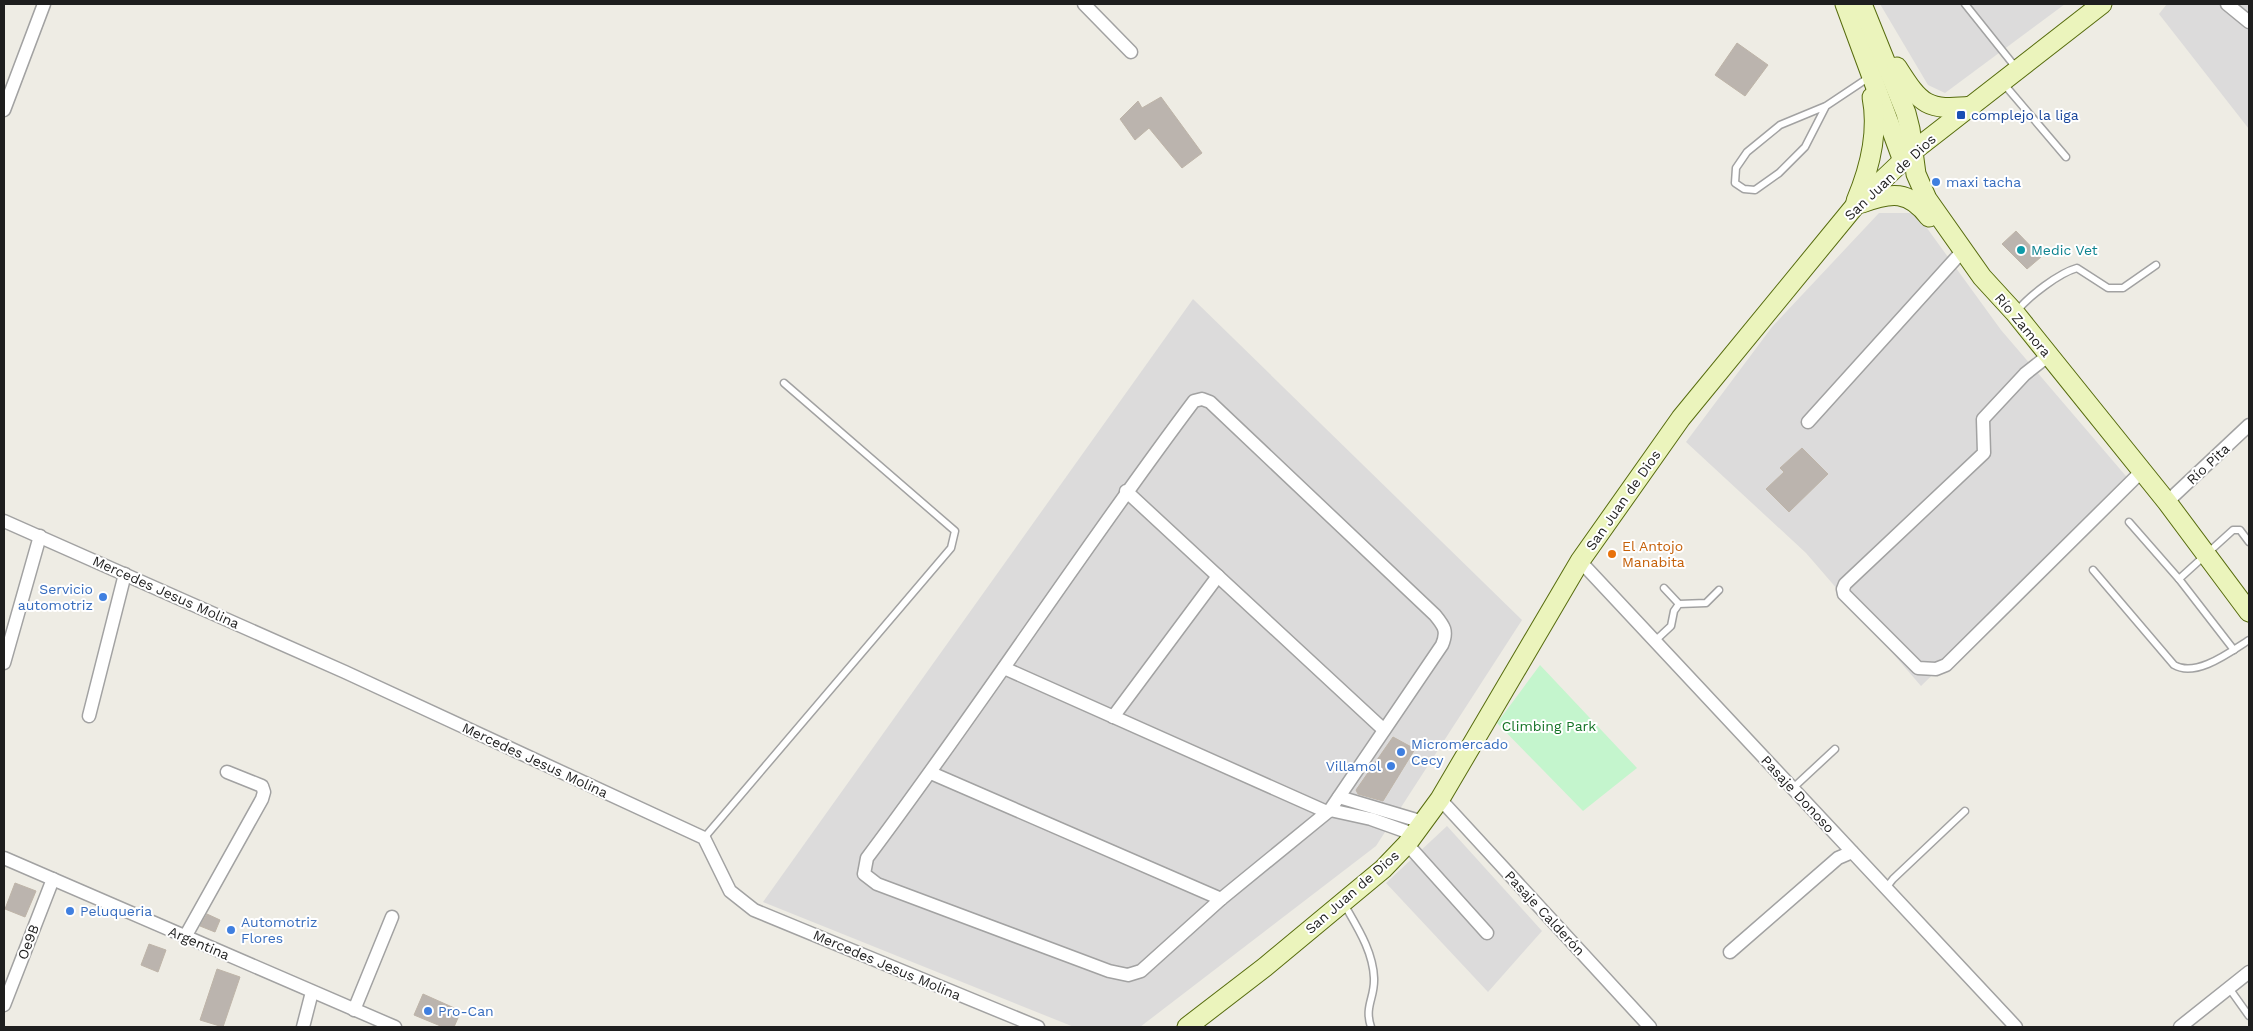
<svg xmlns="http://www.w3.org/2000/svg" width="2253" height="1031" font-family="'Work Sans',sans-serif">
<rect width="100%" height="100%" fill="#eeece4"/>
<g fill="#dcdbdb">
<path d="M1880,4H2065L1945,93L1928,85Z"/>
<path d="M2167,4H2249V129L2159,14Z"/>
<path d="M1879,213H1916L2001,330L2131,482L1921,686L1806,553L1686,442L1772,327Z"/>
<path d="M1193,299L1522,620L1376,846L1140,1027H1074L763,902Z"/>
<path d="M1447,826L1542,931L1488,992L1386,883Z"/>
</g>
<path fill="#c4f5cd" d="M1540,665L1637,768L1583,811L1497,723Z"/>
<g fill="#bbb4ae" stroke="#beb4a8">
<path d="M1737,43L1768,65L1745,96L1715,75Z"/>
<path d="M1161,97L1202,153L1182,168L1149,128L1135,140L1120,119L1138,101L1142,108Z"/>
<path d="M2016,231L2041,257L2027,269L2002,244Z"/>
<path d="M1802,448L1828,474L1789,512L1766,489L1784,472L1780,468Z"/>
<path d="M1393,737L1415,749L1383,801L1358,794L1356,790Z"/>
<path d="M15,883L36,891L25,917L5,909Z"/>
<path d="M207,914L220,920L215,932L200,926Z"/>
<path d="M149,944L166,950L158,972L141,965Z"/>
<path d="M217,969L240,977L223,1027L200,1020Z"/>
<path d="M423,994L461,1011L454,1027H443L414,1015Z"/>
</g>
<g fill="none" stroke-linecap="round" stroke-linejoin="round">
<defs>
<g id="lane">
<path d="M1965,4L2017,69"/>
<path d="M2003,83L2066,157"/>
<path d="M1826,106L1805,147L1779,173L1755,190L1744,189L1735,183L1736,168L1747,152L1780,125L1826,106L1868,78"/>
<path d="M2017,311C2029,296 2059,273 2077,268L2108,288H2123L2156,265"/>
<path d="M2129,522L2179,579L2234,650"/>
<path d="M2093,570L2174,665C2196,678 2230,652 2249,640"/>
<path d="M2179,579L2233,530H2240L2249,542"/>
<path d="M1664,588L1679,604"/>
<path d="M1656,640L1671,626L1674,611L1679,604L1706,603L1719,590"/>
<path d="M1793,788L1835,749"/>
<path d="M704,838L951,548L955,531L784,383"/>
<path d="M1886,888L1893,879L1965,811"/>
<path d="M1344,904C1357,927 1373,951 1374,978C1375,998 1364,1006 1371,1027"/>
<path d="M2229,988L2249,1016"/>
</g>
<g id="street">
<path d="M1084,4L1131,52"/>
<path d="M2227,4L2249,22"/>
<path d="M4,110L44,4"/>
<path d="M2049,355L2025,374L1983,419L1984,453L1845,584L1843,589L1844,594L1918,668L1936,669L1946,665L2142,471"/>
<path d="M1202,399L1210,402L1435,615C1444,626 1448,631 1442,645L1330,810L1221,899L1141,971L1128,975L1109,971L877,884L864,874L867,858C980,708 1081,551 1194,401Z"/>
<path d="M1808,422L1958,256"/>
<path d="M1126,491L1384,730"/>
<path d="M2167,502L2249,425"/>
<path d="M4,521L345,672L704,838L730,891L754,910L1038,1027"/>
<path d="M1580,561L2016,1027"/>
<path d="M4,663L40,536"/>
<path d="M1004,668L1327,812"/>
<path d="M89,716L125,574"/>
<path d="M1113,717L1218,576"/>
<path d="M931,773L1221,899"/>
<path d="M1339,797L1423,822"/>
<path d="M1440,799L1650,1027"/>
<path d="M1330,810L1371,819L1413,834"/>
<path d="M1407,844L1487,933"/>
<path d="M4,858L395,1027"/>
<path d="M185,937L262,799L264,792L262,786L227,772"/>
<path d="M1730,952L1838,858L1852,852"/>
<path d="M4,1005L53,879"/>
<path d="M354,1010L392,917"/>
<path d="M303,1027L312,992"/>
<path d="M2180,1027L2249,972"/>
</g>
<g id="secondary">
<path d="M1845,4L1903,161"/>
<path d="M1862,4L1906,113L1910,129L1916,174L1927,199L1982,277L2015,313L2167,502L2249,612"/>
<path d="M1897,67C1921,105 1927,111 1972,106"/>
<path d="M1856,201C1870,168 1879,133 1872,97"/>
<path d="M1862,203C1891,192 1909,190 1929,217"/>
<path d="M1187,1027L1265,967L1383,869L1407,844L1440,799L1580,561L1681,418L1854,207L1912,152L2102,4"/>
</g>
</defs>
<use href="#lane" stroke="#a2a2a2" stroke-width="9"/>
<use href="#street" stroke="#a2a2a2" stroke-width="15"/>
<use href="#secondary" stroke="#576c0e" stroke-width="21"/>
<use href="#lane" stroke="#fff" stroke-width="6"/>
<use href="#street" stroke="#fff" stroke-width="12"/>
<use href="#secondary" stroke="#ebf4bc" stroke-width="19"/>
</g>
<rect fill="#1a4fb4" stroke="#fff" stroke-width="2" x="1956" y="110" width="10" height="10" rx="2.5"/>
<g fill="#3f7fe0" stroke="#fff" stroke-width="2">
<circle cx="1936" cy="182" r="5"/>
<circle cx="103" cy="597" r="5"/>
<circle cx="1401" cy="752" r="5"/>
<circle cx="1391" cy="766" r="5"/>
<circle cx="70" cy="911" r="5"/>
<circle cx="231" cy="930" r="5"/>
<circle cx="428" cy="1011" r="5"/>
</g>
<circle fill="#0f9aa8" stroke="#fff" stroke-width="2" cx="2021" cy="250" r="5"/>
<circle fill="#e8710a" stroke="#fff" stroke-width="2" cx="1612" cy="554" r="5"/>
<g text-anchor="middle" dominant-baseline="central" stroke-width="4" stroke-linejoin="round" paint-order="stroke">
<g font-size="14" fill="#164399" stroke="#fff" text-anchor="start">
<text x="1971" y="115">complejo la liga</text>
</g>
<g font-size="14" fill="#1e1e1e" stroke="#fff">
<text transform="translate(1890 177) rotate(-43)">San Juan de Dios</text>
<text transform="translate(2023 325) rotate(50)">Río Zamora</text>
<text transform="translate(2208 464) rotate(-43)">Río Pita</text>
<text transform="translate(1623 500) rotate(-55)">San Juan de Dios</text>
<text transform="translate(166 592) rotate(24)">Mercedes Jesus Molina</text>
<text transform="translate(535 760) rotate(25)">Mercedes Jesus Molina</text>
<text transform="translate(1798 794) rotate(47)">Pasaje Donoso</text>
<text transform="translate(1352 892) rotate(-41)">San Juan de Dios</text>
<text transform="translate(1545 913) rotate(47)">Pasaje Calderón</text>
<text transform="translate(28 942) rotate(-69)">Oe9B</text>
<text transform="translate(199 943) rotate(23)">Argentina</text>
<text transform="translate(887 965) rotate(23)">Mercedes Jesus Molina</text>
</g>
<g font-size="14" fill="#366cbe" stroke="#fff" text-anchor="start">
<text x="1946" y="182">maxi tacha</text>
<text x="93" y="589" text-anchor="end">Servicio<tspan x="93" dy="16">automotriz</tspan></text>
<text x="1411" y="744">Micromercado<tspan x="1411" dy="16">Cecy</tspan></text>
<text x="1381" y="766" text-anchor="end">Villamol</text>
<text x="80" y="911">Peluqueria</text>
<text x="241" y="922">Automotriz<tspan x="241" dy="16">Flores</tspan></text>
<text x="438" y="1011">Pro-Can</text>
</g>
<g font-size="14" fill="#0d838f" stroke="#fff" text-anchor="start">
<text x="2031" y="250">Medic Vet</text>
</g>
<g font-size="14" fill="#c56008" stroke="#fff" text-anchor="start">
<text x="1622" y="546">El Antojo<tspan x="1622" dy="16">Manabita</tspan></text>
</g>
<g font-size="14" fill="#147326" stroke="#fff">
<text x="1549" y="726">Climbing Park</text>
</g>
</g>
<rect width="2253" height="1031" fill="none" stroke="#1e1e1e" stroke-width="10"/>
</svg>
